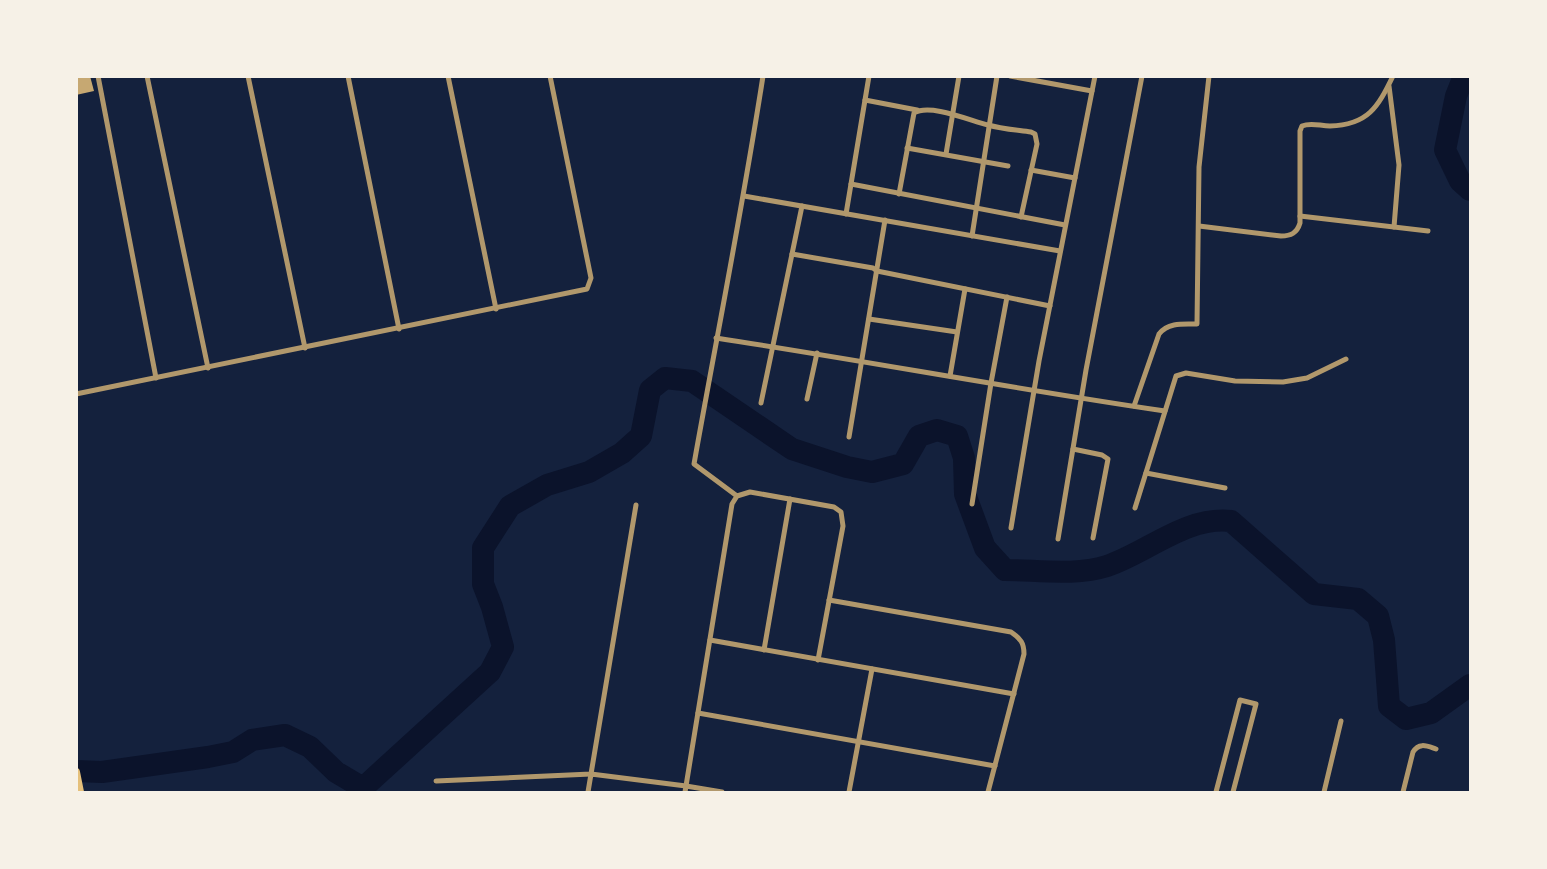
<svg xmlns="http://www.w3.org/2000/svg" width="1547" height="869" font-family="Helvetica,sans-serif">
<rect width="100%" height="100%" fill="#14213d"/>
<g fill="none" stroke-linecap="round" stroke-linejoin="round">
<path stroke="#0b132b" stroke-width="14" d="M360,792L363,788"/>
<g stroke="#0b132b" stroke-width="22">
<path d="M1464,76L1456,96L1445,150L1460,181L1470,190"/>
<path d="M76,771L102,772L208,757L233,752L252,740L285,735L310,747L336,772L363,788L490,672L503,647L492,607L483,584V548L510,506L547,485L589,472L622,453L641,436L650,390L665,378L692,381L792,449L847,467L872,472L903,464L919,436L937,430L957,436L964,458L965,494L985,548L1005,570C1037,570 1076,576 1107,566C1148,552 1186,516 1231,521L1314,594L1358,599L1378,616L1384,640L1389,706L1406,719L1431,713L1470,685"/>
</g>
</g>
<path fill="#c6a872" d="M76,76H90L94,91L76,95Z"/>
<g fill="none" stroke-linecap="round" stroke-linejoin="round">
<g stroke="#b1986c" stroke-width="5">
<path d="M98,76L156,378"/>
<path d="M147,76L208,368"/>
<path d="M248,76L305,348"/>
<path d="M348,76L399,329"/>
<path d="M448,76L496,309"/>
<path d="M1010,76L1092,91"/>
<path d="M1389,86L1399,165L1394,227"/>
<path d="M865,100L917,110"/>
<path d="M907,148L1008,166"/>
<path d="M946,154L959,76"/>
<path d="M1031,170L1075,178"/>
<path d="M851,184L1065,225"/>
<path d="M899,194L914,113C930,103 971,121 988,125C1002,129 1017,130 1031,132L1035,134L1037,144L1021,217"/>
<path d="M744,196L1060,251"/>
<path d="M846,214L869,76"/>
<path d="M1300,216L1428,231"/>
<path d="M1199,226L1281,236C1291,236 1297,233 1300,223V131L1302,126C1311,122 1320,126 1330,126C1368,125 1378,107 1393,76"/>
<path d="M972,236L997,76"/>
<path d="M792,254L873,268L877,271L1050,306"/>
<path d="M869,319L957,332"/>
<path d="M716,338C866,361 1015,389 1165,411"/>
<path d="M950,376L965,289"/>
<path d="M76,394L587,289L591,278L550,76"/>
<path d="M807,399L817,353"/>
<path d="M761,403L802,206"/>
<path d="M1134,406L1159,334C1168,322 1184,324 1197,324L1199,167L1209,76"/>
<path d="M849,437L885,220"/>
<path d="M1073,449L1102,455L1108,459L1093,538"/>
<path d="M1146,473L1225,488"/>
<path d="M737,496L694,464C717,335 743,206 763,76"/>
<path d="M972,504L991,383L1007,297"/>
<path d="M1135,508L1176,376L1186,373L1235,381L1283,382L1307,378L1346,359"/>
<path d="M1011,528L1039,361L1095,76"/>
<path d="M1058,539L1086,370L1142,76"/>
<path d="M829,600L1011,632C1021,639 1024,643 1024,654L988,792"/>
<path d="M710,640L1014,694"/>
<path d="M764,650L790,499"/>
<path d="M698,713L995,766"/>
<path d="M436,781L591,774L636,505"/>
<path d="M588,792L591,774L686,786L732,504L737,496L750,492L834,507L841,512L843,526L818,660"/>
<path d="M685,792L686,786L722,792"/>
<path d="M849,792L872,669"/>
<path d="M1216,792L1240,700L1256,704L1233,792"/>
<path d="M1324,792L1341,721"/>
<path d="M1403,792L1413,752C1419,742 1427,746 1436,749"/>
</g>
<path stroke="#e5c07b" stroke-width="8" d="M76,772L80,792"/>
</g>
<rect width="1547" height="869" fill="none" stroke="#f6f1e7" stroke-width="156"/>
</svg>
